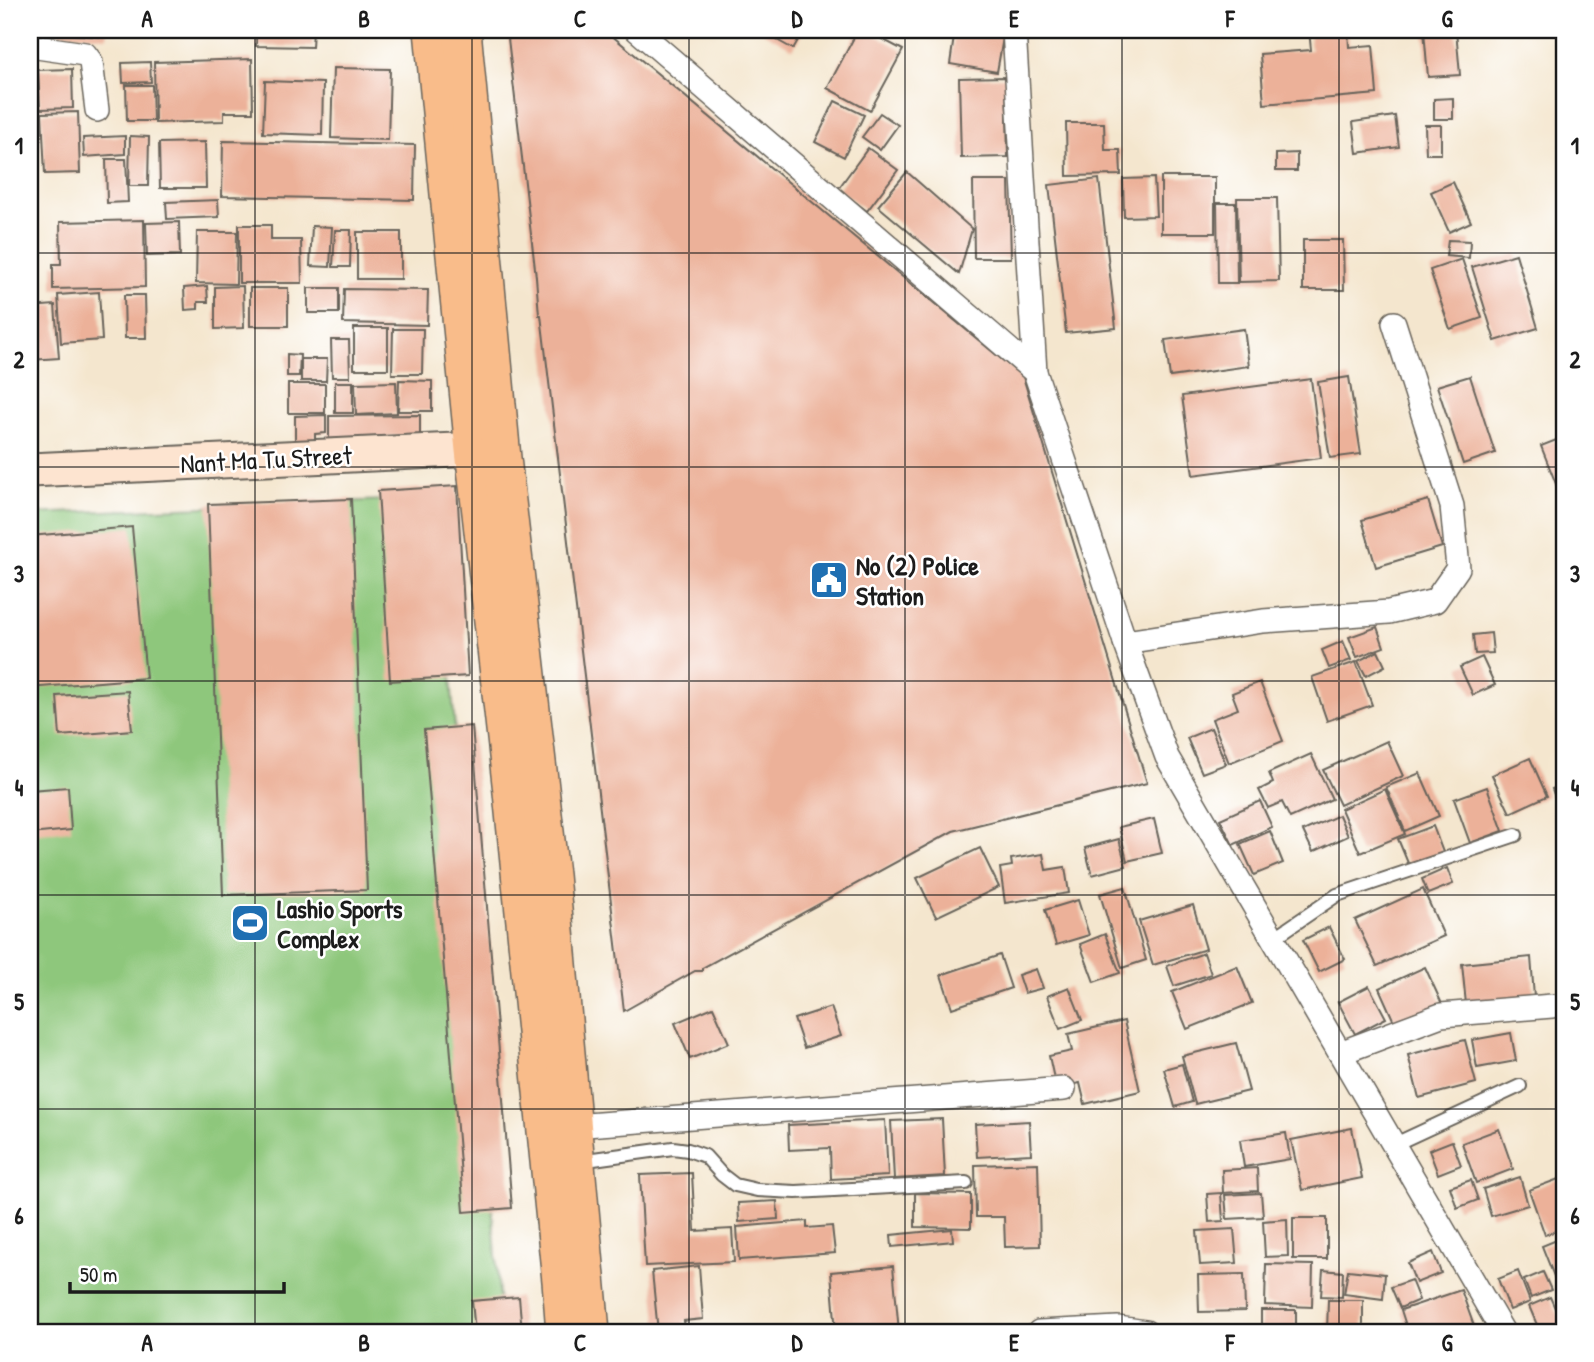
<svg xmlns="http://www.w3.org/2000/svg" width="1594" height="1362" font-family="'Patrick Hand',sans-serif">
<rect width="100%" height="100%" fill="#fff"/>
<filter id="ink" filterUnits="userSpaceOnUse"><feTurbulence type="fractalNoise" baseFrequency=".0143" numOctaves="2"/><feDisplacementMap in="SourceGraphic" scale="14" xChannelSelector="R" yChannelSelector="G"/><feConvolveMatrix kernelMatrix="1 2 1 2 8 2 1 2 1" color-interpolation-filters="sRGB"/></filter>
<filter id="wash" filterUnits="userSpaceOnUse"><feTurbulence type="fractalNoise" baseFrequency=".00686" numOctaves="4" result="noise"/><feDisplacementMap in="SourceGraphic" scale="28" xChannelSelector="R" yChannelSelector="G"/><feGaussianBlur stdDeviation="1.57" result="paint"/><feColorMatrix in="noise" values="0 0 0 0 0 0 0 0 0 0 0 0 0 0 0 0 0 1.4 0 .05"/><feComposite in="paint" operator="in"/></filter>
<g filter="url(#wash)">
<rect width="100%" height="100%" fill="#f4e6ce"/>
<path fill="#8ec77c" stroke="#55724c" stroke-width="2" d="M437,498L502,1332H30V514Z"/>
<g id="blocks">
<g fill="#ecb199">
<path d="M59,30H108L107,37L58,33Z"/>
<path d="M256,30H313L312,47L256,46Z"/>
<path d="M507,30H605L1023,377L1147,783L953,831L702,968V971H695L624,1011L541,315H539L536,277Z"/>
<path d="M759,30H804L793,49Z"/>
<path d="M858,30H865L903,50L870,111L827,88Z"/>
<path d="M955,30H993L1004,32L997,72L950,64Z"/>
<path d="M1309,30H1348L1349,47L1373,45L1377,94L1264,104L1260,54L1311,50Z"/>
<path d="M1424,30H1456L1460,75L1428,77Z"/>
<path d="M252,59L253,112H224V121L155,123L154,62Z"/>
<path d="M150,62L151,82L123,83L122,63Z"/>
<path d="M333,68L390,69L388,140L331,138Z"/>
<path d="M72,69L73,108L40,109L38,70Z"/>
<path d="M1006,77L1008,157L961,158L959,78Z"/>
<path d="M265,81L323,83L322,135L263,133Z"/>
<path d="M126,85H152L153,121H127Z"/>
<path d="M1453,98V119H1434V99Z"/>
<path d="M835,101L864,115L844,157L815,142Z"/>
<path d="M78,112L80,173L45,174L42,113Z"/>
<path d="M880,113L898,125L880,150L862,137Z"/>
<path d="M1395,116L1399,147L1357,153L1353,122Z"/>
<path d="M1066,123H1104L1105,150H1120L1121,175L1067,176Z"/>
<path d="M1425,125H1441V154H1426Z"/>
<path d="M125,136V154L84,157L83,138Z"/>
<path d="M130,136L149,137L148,186H129Z"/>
<path d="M223,141L415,145L414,200L222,196Z"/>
<path d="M205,142L206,188H160L159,143Z"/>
<path d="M868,148L898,170L867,211L838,189Z"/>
<path d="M1297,153V171H1276V154Z"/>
<path d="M106,159H126L128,202L107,203Z"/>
<path d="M907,172L972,229L959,274L878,206Z"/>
<rect x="1161" y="177" width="54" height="56"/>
<path d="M1154,178L1156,216L1124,217L1123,179Z"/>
<path d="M1099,179L1116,328L1066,333L1049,185Z"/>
<path d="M973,181H1009L1011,258H974Z"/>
<path d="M1453,182L1471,222L1449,232L1431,192Z"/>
<path d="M1237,198H1277L1279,281L1239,282Z"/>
<path d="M218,200L219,217L167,219L166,202Z"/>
<path d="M1217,203H1236L1237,283H1218Z"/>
<path d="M144,220L145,287L53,289V264H61L60,222Z"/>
<path d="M179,222L180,255L147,256L146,223Z"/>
<path d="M239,225H271V240H301L302,283H239Z"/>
<path d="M312,226L332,227L330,267L310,266Z"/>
<path d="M335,230H351L350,267H333Z"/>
<path d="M197,232H237L236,284L196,283Z"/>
<rect x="357" y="232" width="44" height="47"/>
<path d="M1303,240H1343L1344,290H1303Z"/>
<path d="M1448,240L1470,241L1469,258L1446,256Z"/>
<path d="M1516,254L1538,328L1495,341L1472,267Z"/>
<path d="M1462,259L1482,318L1450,329L1430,270Z"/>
<path d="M207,286L208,302H198V309L185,310L184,288Z"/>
<path d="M243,286L244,328L215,329V287Z"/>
<rect x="250" y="288" width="38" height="38"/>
<rect x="308" y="288" width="31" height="25"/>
<path d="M344,289L428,290L427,325L343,323Z"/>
<path d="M99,292L102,340L61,343L58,295Z"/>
<path d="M124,295H145L146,338H125Z"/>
<path d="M55,305L59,358L30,360V307Z"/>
<rect x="354" y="328" width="34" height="41"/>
<path d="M393,329H423L422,374H392Z"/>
<path d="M1244,329L1249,366L1170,377L1165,340Z"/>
<path d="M331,340H349L350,377H332Z"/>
<path d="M287,354L300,355L299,376H287Z"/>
<path d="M301,359H327L326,381H301Z"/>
<path d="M1470,376L1495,453L1463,464L1437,386Z"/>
<path d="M1349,377L1361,454L1330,458L1318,382Z"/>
<path d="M1311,379L1321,458L1193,475L1182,396Z"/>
<path d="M399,380L432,381V411H398Z"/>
<rect x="335" y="382" width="18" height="31"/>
<path d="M396,382L397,413L356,415L355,383Z"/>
<rect x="288" y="384" width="37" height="29"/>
<path d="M326,415V433L315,434V443H295V416Z"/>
<path d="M420,415V436H389V443L329,444V416Z"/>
<path d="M1564,437V504L1541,446Z"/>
<path d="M457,486L468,676L390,681L378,491Z"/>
<path d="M351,499L367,890L223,895L208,504Z"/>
<path d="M1428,500L1442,547L1376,567L1362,520Z"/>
<path d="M132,527L146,678L30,688V536Z"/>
<path d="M1377,627L1384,647L1357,657L1349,637Z"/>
<path d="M1491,633L1493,653L1475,654L1473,635Z"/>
<path d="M1343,641L1351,660L1329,668L1322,650Z"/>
<path d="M1378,651L1385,666L1366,676L1358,661Z"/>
<path d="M1482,657L1495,685L1473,695L1460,667Z"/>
<path d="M1356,662L1372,705L1327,721L1312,677Z"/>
<path d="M1260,682L1283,741L1229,763L1212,719L1238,709L1232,693Z"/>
<path d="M128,691L132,730L60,736L57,696Z"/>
<path d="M472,726L512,1208L464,1212L424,730Z"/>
<path d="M1211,728L1226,764L1202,773L1187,738Z"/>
<path d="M1387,741L1403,776L1340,805L1323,770Z"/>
<path d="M1311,754L1332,799L1290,818L1282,802L1268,808L1259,790L1273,783L1269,773Z"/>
<path d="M1530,758L1547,796L1510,813L1492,775Z"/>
<path d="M1420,773L1439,816L1405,831L1386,787Z"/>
<path d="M1564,785V824L1552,789Z"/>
<path d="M68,787L71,830L30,834V790Z"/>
<path d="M1487,787L1503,831L1470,843L1454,799Z"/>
<path d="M1385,789L1405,834L1360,853L1341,809Z"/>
<path d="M1260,801L1272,827L1233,845L1220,819Z"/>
<path d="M1339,815L1348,836L1313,852L1303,831Z"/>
<path d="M1154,819L1162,853L1127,861L1119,827Z"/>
<path d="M1433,826L1444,855L1410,868L1398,839Z"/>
<path d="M1270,831L1283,863L1254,875L1240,844Z"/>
<path d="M1119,839L1126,866L1092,875L1085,848Z"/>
<path d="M980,848L999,887L936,917L917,878Z"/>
<path d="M1043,854L1046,870L1065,867L1069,893L1005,903L1000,868L1012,866L1011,859Z"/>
<path d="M1447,868L1453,884L1428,894L1422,879Z"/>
<path d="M1125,887L1146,960L1122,968L1100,894Z"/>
<path d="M1423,889L1444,936L1377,966L1355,920Z"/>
<path d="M1078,900L1089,935L1056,945L1045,910Z"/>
<path d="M1193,905L1206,949L1153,965L1139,921Z"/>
<path d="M1329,927L1345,959L1319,972L1303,940Z"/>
<path d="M1105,934L1120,973L1094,982L1080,944Z"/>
<path d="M1204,953L1211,974L1174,986L1167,966Z"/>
<path d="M1000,955L1011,988L952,1008L941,975Z"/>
<path d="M1531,957L1534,997L1466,1004L1462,964Z"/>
<path d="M1237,966L1252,1003L1187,1029L1172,992Z"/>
<path d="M1425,967L1442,1004L1396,1026L1379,988Z"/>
<path d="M1036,969L1043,988L1024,993L1018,975Z"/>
<path d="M1369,986L1386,1018L1355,1034L1338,1002Z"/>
<path d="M1069,987L1082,1020L1060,1029L1047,996Z"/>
<path d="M713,1007L729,1043L690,1059L675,1023Z"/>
<path d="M831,1007L841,1036L804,1048L794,1019Z"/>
<path d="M1124,1021L1140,1091L1085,1104L1080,1083L1056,1088L1049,1056L1072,1051L1068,1034Z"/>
<path d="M1511,1033L1516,1061L1477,1068L1472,1040Z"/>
<path d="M1465,1040L1476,1083L1419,1098L1408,1055Z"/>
<path d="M1236,1043L1249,1091L1195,1104L1182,1056Z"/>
<path d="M1182,1064L1192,1102L1175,1107L1164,1069Z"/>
<path d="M942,1119L945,1176L894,1179L891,1121Z"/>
<path d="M885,1120L888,1176L831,1179L830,1148L789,1150L788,1125Z"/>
<path d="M1029,1121L1031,1154L977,1157L975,1124Z"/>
<path d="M1352,1128L1362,1178L1302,1190L1291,1140Z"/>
<path d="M1499,1129L1513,1169L1476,1183L1462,1143Z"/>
<path d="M1286,1133L1290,1159L1244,1167L1240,1140Z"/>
<path d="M1452,1141L1461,1165L1438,1174L1429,1150Z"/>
<path d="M1038,1163L1040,1246L1005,1247L1004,1217H976L975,1165Z"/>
<path d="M1257,1168L1258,1191L1223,1193L1222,1170Z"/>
<path d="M692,1173L695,1231L732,1229L734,1262L645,1266L640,1175Z"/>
<path d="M1520,1177L1528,1205L1491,1216L1483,1189Z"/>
<path d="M1564,1177V1228L1545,1235L1529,1190Z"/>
<path d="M1471,1180L1478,1200L1457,1208L1450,1187Z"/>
<path d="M915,1193L971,1194V1228L915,1227Z"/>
<path d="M1221,1193L1223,1221L1209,1222L1207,1194Z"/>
<path d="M1261,1193L1263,1217L1227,1219L1225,1195Z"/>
<path d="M777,1201L778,1219L739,1222L738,1203Z"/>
<rect x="1293" y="1218" width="34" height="41"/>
<path d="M1287,1219L1288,1256L1265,1257L1263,1221Z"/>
<path d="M807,1221V1228L832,1226L835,1253L739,1260L737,1227Z"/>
<path d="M952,1229L953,1241L892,1247L891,1235Z"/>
<path d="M1234,1229L1237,1263L1200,1265L1197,1231Z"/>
<path d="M1564,1237V1287L1559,1289L1542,1246Z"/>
<path d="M1433,1252L1441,1273L1416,1283L1408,1263Z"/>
<path d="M1266,1264L1313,1265L1312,1307L1265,1305Z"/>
<path d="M699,1266L703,1319L684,1321L685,1332H658L652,1271Z"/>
<path d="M893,1266L899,1332H836L831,1272Z"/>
<path d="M1323,1270L1343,1272L1342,1297L1321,1296Z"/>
<path d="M1348,1270L1385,1274L1383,1299L1344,1294Z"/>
<path d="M1518,1271L1530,1302L1510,1310L1498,1279Z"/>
<path d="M1543,1272L1551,1290L1531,1298L1524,1280Z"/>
<path d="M1244,1274L1245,1311L1199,1312L1198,1275Z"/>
<path d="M1411,1280L1419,1300L1400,1308L1391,1287Z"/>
<path d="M1461,1290L1475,1329L1467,1332H1408L1401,1310Z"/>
<path d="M519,1297L522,1332H475L472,1301Z"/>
<path d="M1550,1297L1563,1326L1548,1332H1540L1529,1306Z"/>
<path d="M1328,1300H1363V1332H1327Z"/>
<rect x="1261" y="1310" width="35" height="22"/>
</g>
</g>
</g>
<g filter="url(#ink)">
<use href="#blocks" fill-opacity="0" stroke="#68635a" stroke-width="2"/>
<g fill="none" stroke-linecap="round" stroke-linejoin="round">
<defs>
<g id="lane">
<path d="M1274,938L1337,895L1516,835"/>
<path d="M1393,1145L1520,1086"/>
<path d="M579,1161L673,1148L688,1150L705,1156L722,1175L735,1185L757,1190L796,1192L966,1183"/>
</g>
<g id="street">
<path d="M637,30L1035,372"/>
<path d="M1014,30L1035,372L1125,642L1167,757L1503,1332"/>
<path d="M30,46L85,54L91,62L97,110"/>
<path d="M1125,642L1263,621L1389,612L1435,601L1458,568L1452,506L1394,323"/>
<path d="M1340,1053L1441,1015L1552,1006"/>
<path d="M573,1126L1064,1089"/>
<path d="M1039,1332L1118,1328L1146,1332"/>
</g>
<path id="secondary" d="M30,470L499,448"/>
<g id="primary">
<path d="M433,30L474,450L512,792L561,1281L565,1332"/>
<path d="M462,30L502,458L550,875L591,1332"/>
</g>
</defs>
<use href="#lane" stroke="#68635a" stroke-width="16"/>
<use href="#street" stroke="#68635a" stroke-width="26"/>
<use href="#secondary" stroke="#68635a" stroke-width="37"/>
<use href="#primary" stroke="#68635a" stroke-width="40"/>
<use href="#lane" stroke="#fff" stroke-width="12"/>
<use href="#street" stroke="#fff" stroke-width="23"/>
<use href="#secondary" stroke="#fde4d0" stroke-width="33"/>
<use href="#primary" stroke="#f9bc8a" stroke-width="37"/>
</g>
</g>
<path fill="none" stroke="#1c1c1c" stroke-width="2" stroke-opacity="0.55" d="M255,30V1332M472,30V1332M689,30V1332M905,30V1332M1122,30V1332M1339,30V1332M30,253H1564M30,467H1564M30,681H1564M30,895H1564M30,1109H1564"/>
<defs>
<symbol id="civic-square" viewBox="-11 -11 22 22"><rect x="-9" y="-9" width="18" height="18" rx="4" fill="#1f6fb2" stroke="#fff"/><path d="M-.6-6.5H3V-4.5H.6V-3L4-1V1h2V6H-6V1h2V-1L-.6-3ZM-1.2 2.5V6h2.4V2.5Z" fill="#fff"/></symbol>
<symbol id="stadium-square" viewBox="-11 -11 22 22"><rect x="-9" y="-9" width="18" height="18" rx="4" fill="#1f6fb2" stroke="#fff"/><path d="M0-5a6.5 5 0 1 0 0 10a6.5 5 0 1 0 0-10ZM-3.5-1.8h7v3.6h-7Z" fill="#fff"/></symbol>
</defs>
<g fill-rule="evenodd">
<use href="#civic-square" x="807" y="558" width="44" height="44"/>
<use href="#stadium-square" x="228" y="901" width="44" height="44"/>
</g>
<g text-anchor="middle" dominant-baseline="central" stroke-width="5" stroke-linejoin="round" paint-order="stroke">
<g font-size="26" fill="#1c1c1c" stroke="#fff">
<text transform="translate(266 459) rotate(-3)">Nant Ma Tu Street</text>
</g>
<g font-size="26" font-weight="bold" fill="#1c1c1c" stroke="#fff" text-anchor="start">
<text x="856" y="565">No (2) Police<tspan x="856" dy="30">Station</tspan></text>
<text x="277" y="908">Lashio Sports<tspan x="277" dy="30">Complex</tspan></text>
</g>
</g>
<rect width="1594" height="1362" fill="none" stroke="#fff" stroke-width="77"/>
<path d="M70 1282v10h214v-10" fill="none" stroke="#1c1c1c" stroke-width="3.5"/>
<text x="80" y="1282" font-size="21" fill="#1c1c1c" stroke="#ffffff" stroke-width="5" paint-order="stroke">50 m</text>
<rect x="38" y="38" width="1518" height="1286" fill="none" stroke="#1c1c1c" stroke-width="2.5"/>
<g font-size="23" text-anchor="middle" font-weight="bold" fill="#1c1c1c">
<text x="147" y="27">A</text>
<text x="364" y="27">B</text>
<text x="580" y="27">C</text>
<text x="797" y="27">D</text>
<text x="1014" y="27">E</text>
<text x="1230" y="27">F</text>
<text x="1447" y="27">G</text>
<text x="19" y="154">1</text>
<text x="1575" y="154">1</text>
<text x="19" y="368">2</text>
<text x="1575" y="368">2</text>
<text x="19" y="582">3</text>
<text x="1575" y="582">3</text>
<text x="19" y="796">4</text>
<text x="1575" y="796">4</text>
<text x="19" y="1010">5</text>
<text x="1575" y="1010">5</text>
<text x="19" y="1224">6</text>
<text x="1575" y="1224">6</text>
<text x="147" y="1351">A</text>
<text x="364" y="1351">B</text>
<text x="580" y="1351">C</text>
<text x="797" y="1351">D</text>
<text x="1014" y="1351">E</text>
<text x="1230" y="1351">F</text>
<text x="1447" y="1351">G</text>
</g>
</svg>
